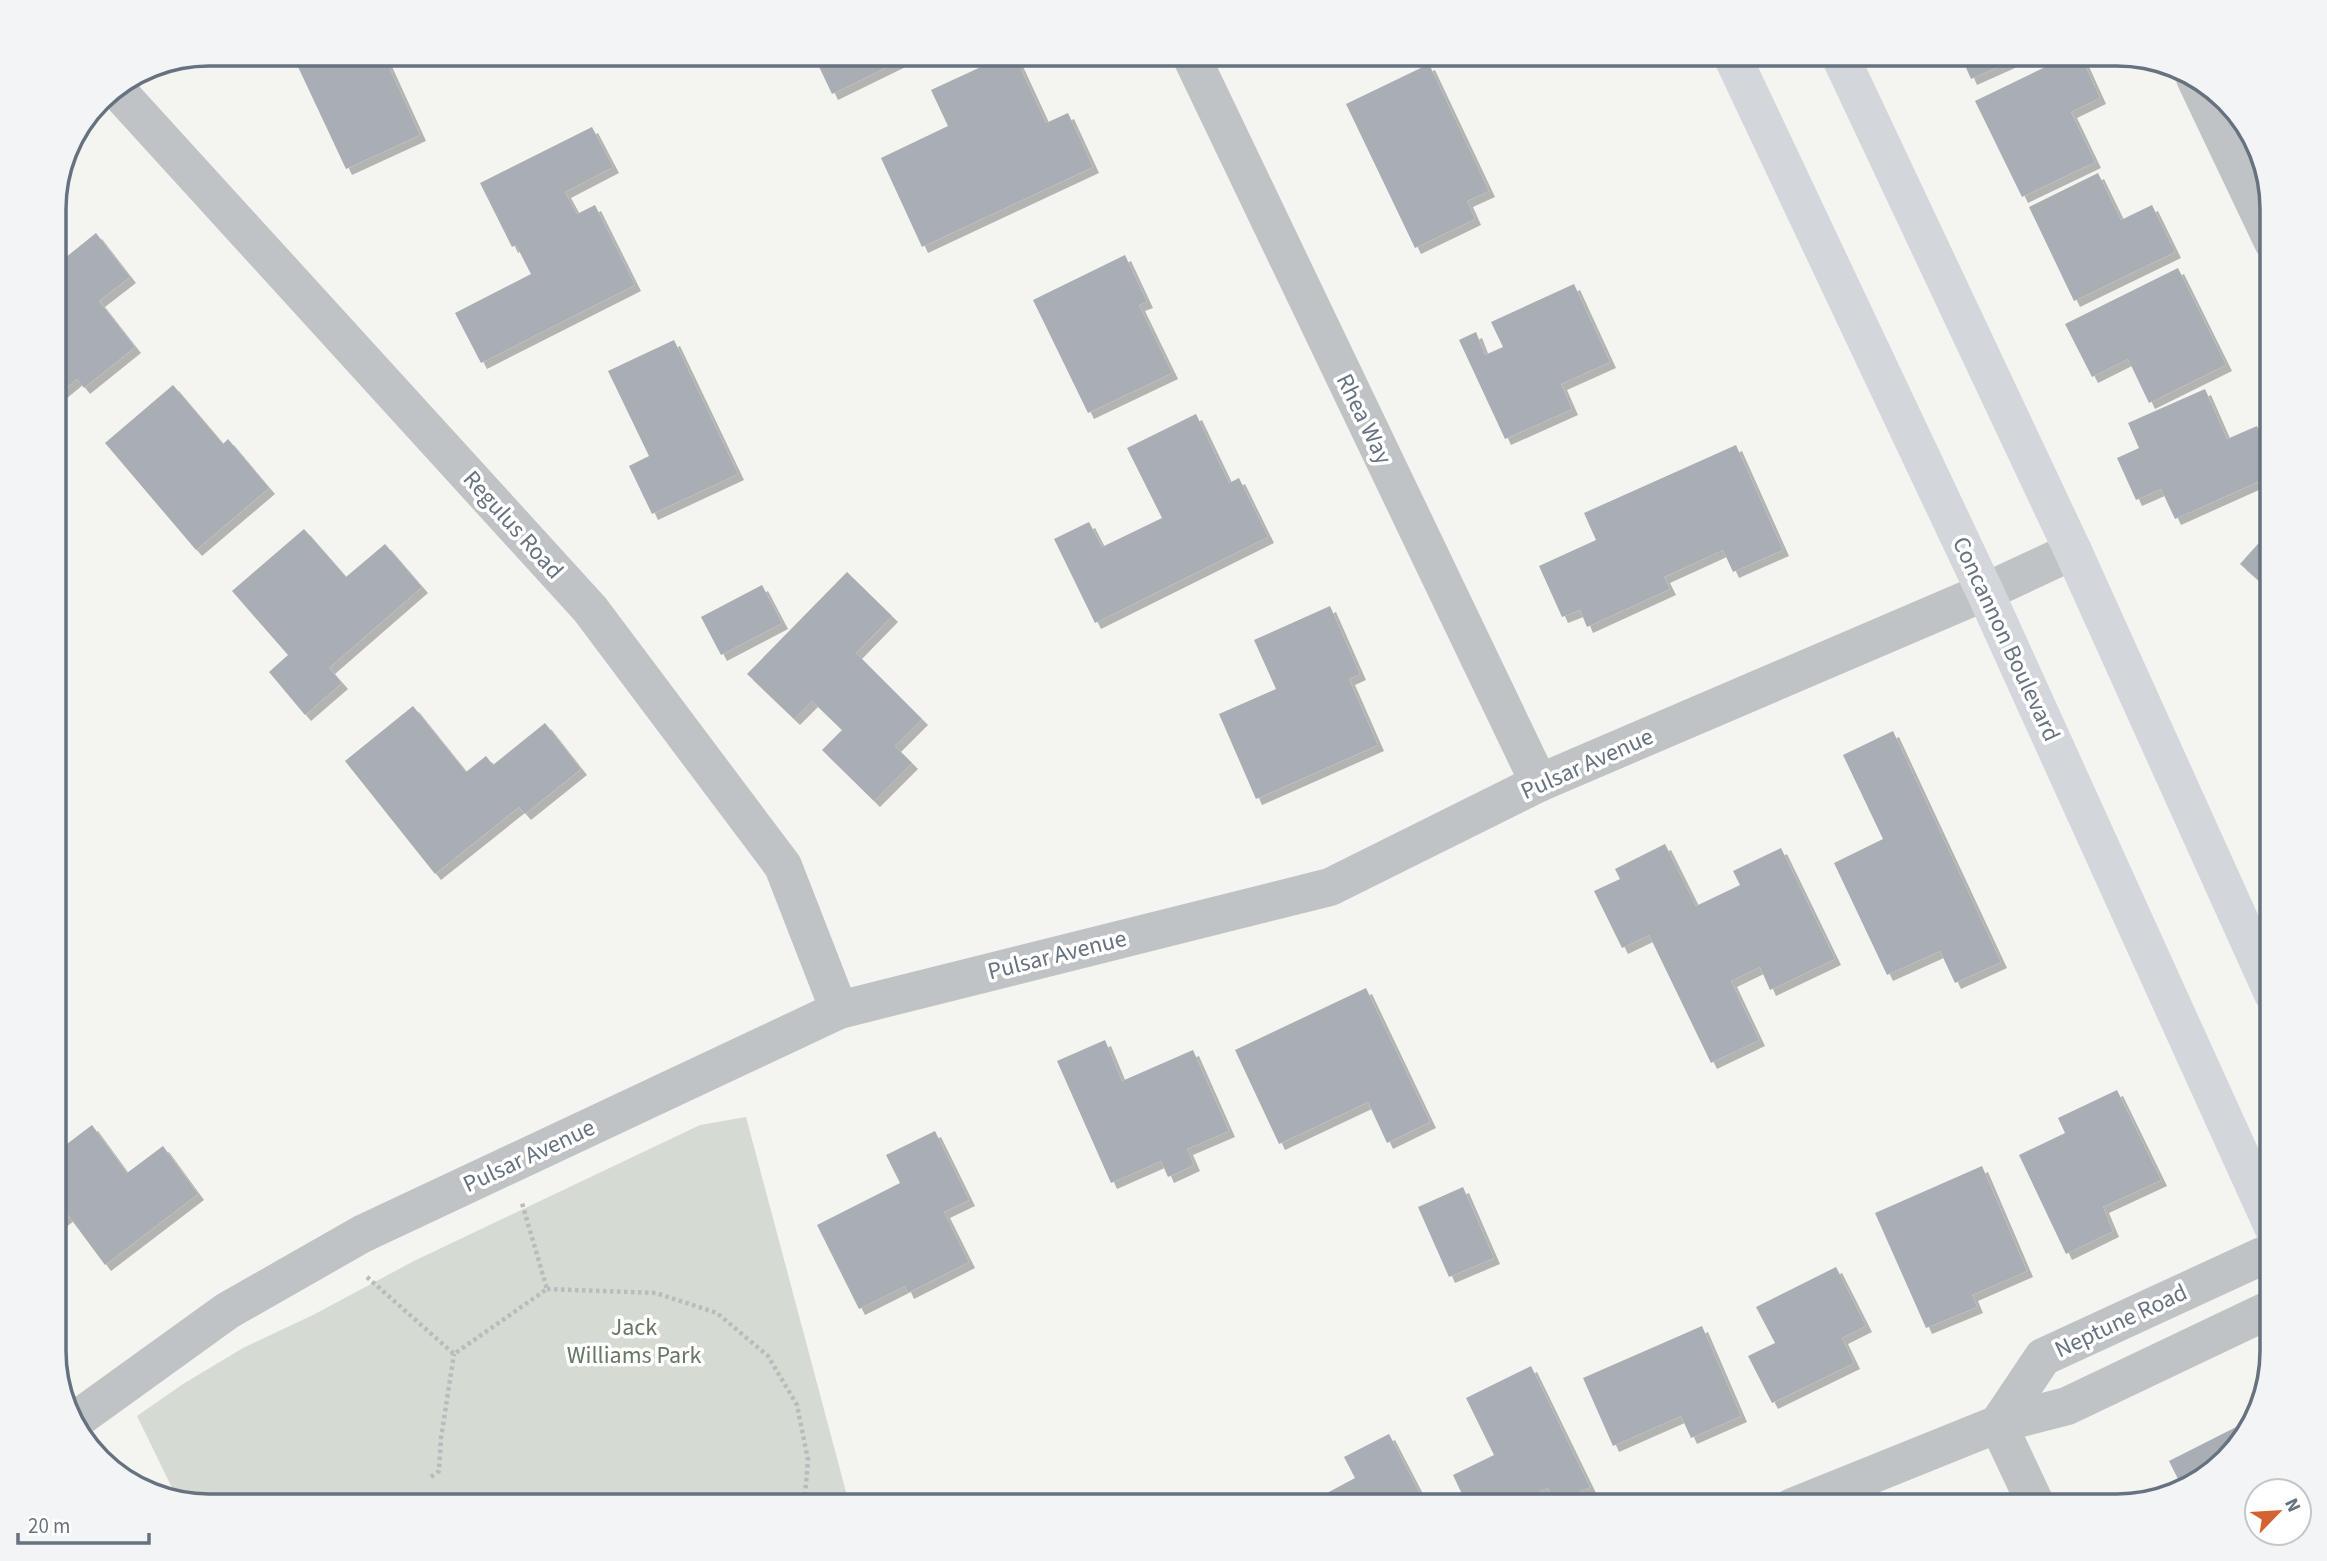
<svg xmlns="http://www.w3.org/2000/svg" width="2327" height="1561" font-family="'Source Sans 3',sans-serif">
<defs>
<filter id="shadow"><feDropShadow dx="6" dy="6" stdDeviation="0" flood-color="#0004"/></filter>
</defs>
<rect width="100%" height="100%" fill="#f4f4f1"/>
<path fill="#d5dbd2" d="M746,1117L850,1507H209L176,1496L137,1416L183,1384L243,1348L313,1315L414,1261L700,1125Z"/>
<g fill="#a8aeb3" filter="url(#shadow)">
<path d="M292,54H383L420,135L346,169Z"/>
<path d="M813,54H914L832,94Z"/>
<path d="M1009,54H1014L1046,123L1068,113L1093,167L922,247L881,158L948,126L931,90Z"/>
<path d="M1960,54H2027L1971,79Z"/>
<path d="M2072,54H2080L2100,98L2071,112L2095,162L2022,197L1975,101Z"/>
<path d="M1429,64L1489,191L1467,201L1475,219L1415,248L1346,104Z"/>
<path d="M592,127L613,167L565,192L577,214L595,205L635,285L481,363L455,313L531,274L516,245L512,247L480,183Z"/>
<path d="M2098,173L2121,220L2152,205L2175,252L2074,301L2029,207Z"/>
<path d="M96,233L130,277L99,301L135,347L84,388L77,379L55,397V266Z"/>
<path d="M1125,255L1147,302L1139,305L1172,373L1088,413L1033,300Z"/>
<path d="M2178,268L2226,365L2149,403L2128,359L2092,377L2065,324Z"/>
<path d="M1574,284L1610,362L1561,384L1572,409L1505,439L1459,340L1476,332L1485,355L1503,347L1491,322Z"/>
<path d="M674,340L738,474L652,514L629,466L649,456L608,371Z"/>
<path d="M173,385L223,444L228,439L269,488L196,550L105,443Z"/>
<path d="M2205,389L2227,439L2257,426L2273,460V475L2175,519L2161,489L2136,500L2117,458L2139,448L2128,423Z"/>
<path d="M1196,414L1229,483L1239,478L1268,537L1095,623L1054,539L1089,522L1102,547L1162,518L1127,448Z"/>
<path d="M1736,445L1783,550L1733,572L1723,550L1664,577L1670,589L1587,627L1580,610L1562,617L1539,566L1596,540L1584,513Z"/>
<path d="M2273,527V593L2240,564Z"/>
<path d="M304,529L346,577L385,544L422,587L329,668L342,683L305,715L269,672L288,655L232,591Z"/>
<path d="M847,572L892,616L856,653L922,719L895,746L912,763L874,801L822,750L842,730L812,701L794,719L747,674Z"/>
<path d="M762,585L782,623L721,655L701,617Z"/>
<path d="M1330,606L1360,674L1349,679L1378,745L1256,799L1219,714L1276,689L1254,640Z"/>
<path d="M413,706L466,772L486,756L493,765L545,723L581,769L525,814L519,807L435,874L345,761Z"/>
<path d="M1893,731L2001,962L1955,983L1940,951L1887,975L1834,863L1883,839L1843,755Z"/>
<path d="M1665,844L1696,906L1740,885L1733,871L1781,848L1835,959L1770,990L1760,967L1731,981L1759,1040L1711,1063L1649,935L1622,948L1594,891L1620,879L1615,869Z"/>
<path d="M1366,988L1430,1122L1387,1143L1368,1102L1279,1144L1235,1050Z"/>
<path d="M1105,1040L1122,1081L1193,1050L1229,1131L1187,1149L1194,1165L1168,1177L1161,1161L1111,1183L1057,1061Z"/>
<path d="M2117,1090L2161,1180L2103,1207L2113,1231L2066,1254L2019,1155L2065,1133L2058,1118Z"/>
<path d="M92,1125L127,1173L163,1146L198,1194L105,1265L68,1215L55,1225V1153Z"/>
<path d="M935,1131L969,1200L944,1212L969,1262L908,1293L905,1286L859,1309L817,1225L900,1183L886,1155Z"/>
<path d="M1982,1166L2027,1271L1972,1295L1977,1307L1926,1328L1875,1213Z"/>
<path d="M1463,1187L1494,1258L1449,1277L1418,1207Z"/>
<path d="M1836,1267L1866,1326L1842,1338L1854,1363L1772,1403L1748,1356L1775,1343L1756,1307Z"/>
<path d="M1702,1326L1741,1416L1691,1438L1681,1416L1613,1446L1583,1378Z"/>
<path d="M1531,1366L1590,1487L1555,1504L1548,1488L1509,1507H1468L1453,1475L1494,1455L1466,1398Z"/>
<path d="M2252,1419L2246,1438L2195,1486L2183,1489L2169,1461Z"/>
<path d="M1389,1434L1427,1507H1301L1355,1478L1344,1457Z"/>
</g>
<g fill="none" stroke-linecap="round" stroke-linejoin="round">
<g stroke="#b9bbbd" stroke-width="4.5" stroke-dasharray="3.5 3.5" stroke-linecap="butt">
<path d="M367,1277L454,1354L547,1289L522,1203"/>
<path d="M547,1289L656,1293L717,1313L768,1356L797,1405L808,1460L804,1507"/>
<path d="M431,1477L439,1471L441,1438L454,1354"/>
</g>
<g stroke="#c0c3c6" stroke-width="38">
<path d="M1190,54L1539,783"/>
<path d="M2195,78L2273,242"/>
<path d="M116,89L590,609L783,866L839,1010"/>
<path d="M73,1422L227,1311L362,1234L839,1010L1330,887L1539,783L1985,592L2073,551"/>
<path d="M1998,1424L2043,1357L2273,1251"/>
<path d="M1998,1424L2037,1507"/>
<path d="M1792,1507L1998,1424L2067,1406L2273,1308"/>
</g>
<g stroke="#d3d7db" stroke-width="38">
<path d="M1731,54L1985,592L2273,1227"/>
<path d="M1839,54L2073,551L2273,994"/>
</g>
</g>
<g text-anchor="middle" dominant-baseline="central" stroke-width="7" stroke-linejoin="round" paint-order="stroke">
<g font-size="24" fill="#66727f" stroke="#fff">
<text transform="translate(1364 419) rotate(64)">Rhea Way</text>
<text transform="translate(513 525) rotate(48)">Regulus Road</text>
<text transform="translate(2006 639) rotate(65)">Concannon Boulevard</text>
<text transform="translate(1587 764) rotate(-24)">Pulsar Avenue</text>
<text transform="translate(1057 955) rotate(-14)">Pulsar Avenue</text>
<text transform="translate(529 1156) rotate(-25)">Pulsar Avenue</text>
<text transform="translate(2121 1321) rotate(-25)">Neptune Road</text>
</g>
<g font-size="24" fill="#667764" stroke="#fff">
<text x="634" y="1327">Jack<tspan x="634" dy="28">Williams Park</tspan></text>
</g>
</g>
<path d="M0 0H2327V1561H0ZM209 66H2117A143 143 0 0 1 2260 209V1351A143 143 0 0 1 2117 1494H209A143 143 0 0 1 66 1351V209A143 143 0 0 1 209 66Z" fill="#f3f4f5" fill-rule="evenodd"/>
<path fill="none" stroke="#66727f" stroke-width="3.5" d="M209 66H2117A143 143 0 0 1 2260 209V1351A143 143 0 0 1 2117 1494H209A143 143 0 0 1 66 1351V209A143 143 0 0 1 209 66Z"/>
<g transform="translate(2278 1512) rotate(65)"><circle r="33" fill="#ffffff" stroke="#c2c7cc" stroke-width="2"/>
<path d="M0-5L12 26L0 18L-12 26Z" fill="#d36432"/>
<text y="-10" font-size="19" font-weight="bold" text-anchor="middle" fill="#66727f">N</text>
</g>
<path d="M18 1533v10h131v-10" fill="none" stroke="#66727f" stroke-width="3.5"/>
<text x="28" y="1533" font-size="21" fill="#66727f" stroke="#ffffff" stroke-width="5" paint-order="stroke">20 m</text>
</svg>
